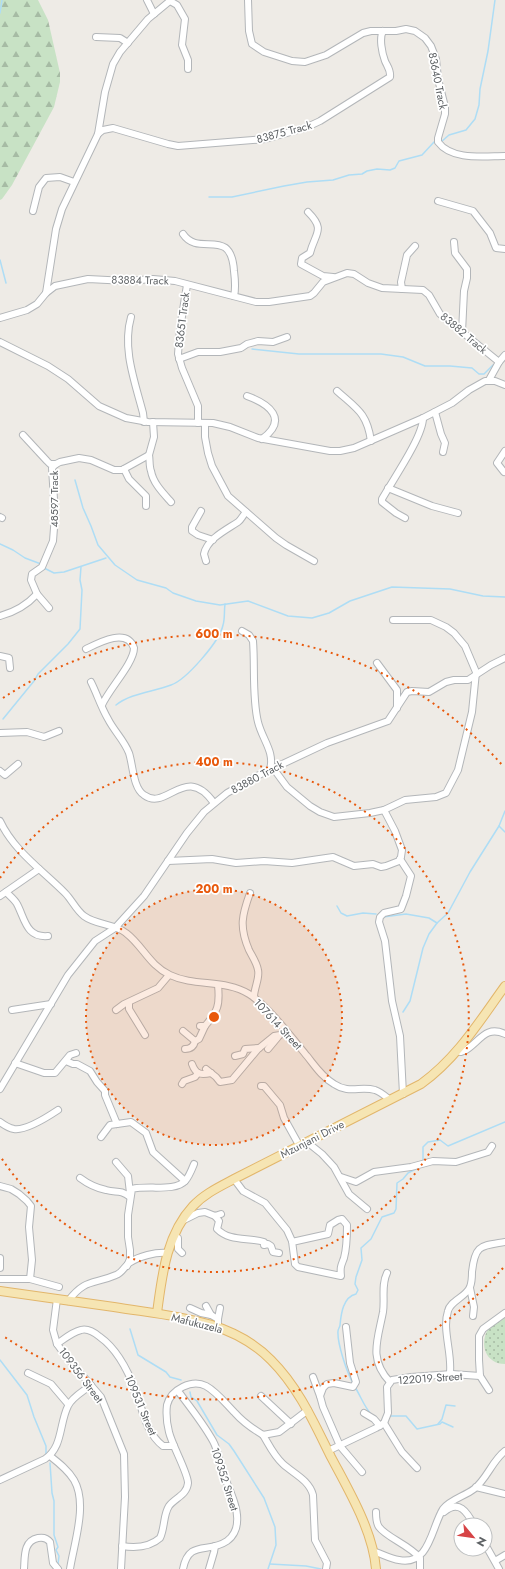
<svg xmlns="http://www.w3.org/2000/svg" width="505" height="1569" font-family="Jost,sans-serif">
<defs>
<pattern id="forest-firs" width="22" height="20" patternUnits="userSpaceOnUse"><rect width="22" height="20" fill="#c8e2c5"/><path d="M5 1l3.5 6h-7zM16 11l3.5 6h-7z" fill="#a6bba4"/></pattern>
<pattern id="park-dots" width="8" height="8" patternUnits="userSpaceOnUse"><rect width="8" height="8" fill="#c8e2c5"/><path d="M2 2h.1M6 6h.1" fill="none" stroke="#a6bba4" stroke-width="1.8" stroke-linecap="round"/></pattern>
</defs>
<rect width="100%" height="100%" fill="#eeebe6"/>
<path fill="url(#forest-firs)" d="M0,0H38L48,20L60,73V82L54,107L12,185L2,199L0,200Z"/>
<path fill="url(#park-dots)" d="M505,1315V1364C486,1364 479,1345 488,1329C491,1323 500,1319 505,1315Z"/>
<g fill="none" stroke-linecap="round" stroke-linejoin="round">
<g stroke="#aeddf5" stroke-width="1.5">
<path d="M0,13L2,0"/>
<path d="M441,142L449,135L466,130L475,119L479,105L480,89L488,51L495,0"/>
<path d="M209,197H232L284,186L307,182L333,180L349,175L362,174L367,171L377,169L390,170L395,168L399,161L422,155L434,142"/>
<path d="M0,260L6,283"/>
<path d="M252,349L299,354H381L403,357L425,366H450L472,368L479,374H484L493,365"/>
<path d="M75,480L83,508L91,526L98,545L115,565L137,580L166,588L173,593L196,601L220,605L248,601L288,616L312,618L329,613L350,601L392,587L450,589L483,596L505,597"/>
<path d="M0,544L13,550L25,558L41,564"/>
<path d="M44,568L54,573L64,572L106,558"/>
<path d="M116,705C131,693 153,692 171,685C186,680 220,641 223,625C225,619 224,611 225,604"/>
<path d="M3,719L34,681L38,674L68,644L80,629L82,590L80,580L81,567"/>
<path d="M499,826L505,832"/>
<path d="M337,906L341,913L347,916L363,913L376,914"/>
<path d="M383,917L406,914L429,918L437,923"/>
<path d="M403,1012L410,1001L423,948L429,934L437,923L448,913L470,872L499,826L505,811"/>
<path d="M423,1161V1147L428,1142L440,1140L448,1146L505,1122"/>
<path d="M130,1329L138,1355L166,1372L170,1377L181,1380"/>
<path d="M0,1360L27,1395L34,1417L46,1446V1454"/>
<path d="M353,1383C347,1373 337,1343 338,1331C338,1329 340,1327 340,1325C341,1314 343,1297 356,1294L358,1290L355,1284L356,1277L362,1260L361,1248L371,1239L382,1217L394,1213L396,1209L397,1183L403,1179L408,1173L418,1168"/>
<path d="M355,1387C360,1395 365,1408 371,1414"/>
<path d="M190,1392L191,1397L197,1401L217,1435L229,1444L234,1451L264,1498L275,1527L276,1545L268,1569"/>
<path d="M390,1416H406L417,1429L440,1424L442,1422L453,1427"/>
<path d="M438,1424L442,1419L446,1405L455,1406"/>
<path d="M50,1463L52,1493L54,1501V1535L58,1547L56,1550L59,1556L58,1564"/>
<path d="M270,1564L306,1566L321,1569"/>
</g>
<defs>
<g id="minor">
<path d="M147,0L154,14"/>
<path d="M248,0L249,31L252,44L264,52L292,61L305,62L326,55L363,33L371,31H396L406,29L415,31L425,38L431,46L436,59L438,79L445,107V114L438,138V142C452,161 485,156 505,156"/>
<path d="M170,1L177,5L185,19L182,45L188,60V69"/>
<path d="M96,37L120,38L128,43"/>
<path d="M98,134L103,130L113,128L168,144L178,146L265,139L305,128L320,121L390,77C391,70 387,66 385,61C382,53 379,38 383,31"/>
<path d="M438,201L473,211L490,233L496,248L505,249"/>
<path d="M33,211L39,187L46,178L60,177L74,182"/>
<path d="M308,212C326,230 315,233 310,253L302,258L301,264L323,276L333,277"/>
<path d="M183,234C199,258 231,225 234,271C235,279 236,288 234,296"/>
<path d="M454,242L455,253L467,269V278L464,291L462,332"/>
<path d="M187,285L180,329L178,354L182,368L198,406V423"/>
<path d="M402,289L401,282L407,255L415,246"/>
<path d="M46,293L55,286L88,279L127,281L153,279L175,281L256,302H269L310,296L314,293L323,282L347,273L354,274L368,283L382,288L423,290L429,295L440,314L499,362"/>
<path d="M131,317C122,349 135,382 143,413L144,422"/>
<path d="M0,318L27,310L37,304L46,293L56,229L62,209L98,134L105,92L113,64L120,52L148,19L171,0"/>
<path d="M0,342L48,366L68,379L99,406L126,418L148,422L213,423L230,427L258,438L330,451H340L354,448L423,418L452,403L469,390L485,381H495L505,385"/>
<path d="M179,359L198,352H220L241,348L247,344L258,341L273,342L287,337"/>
<path d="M489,380L499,362L505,355"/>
<path d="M337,391C357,409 367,413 371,441"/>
<path d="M247,396C269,404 289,419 262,439"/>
<path d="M435,412L441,434L445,443L443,452"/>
<path d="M205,423V437L208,453L212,466L228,496L276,538L286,545L314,561"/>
<path d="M23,435L47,461L50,464H56"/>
<path d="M149,455C150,460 149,466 151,471C153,483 163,493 171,502"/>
<path d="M124,469L129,479L146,496V506"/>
<path d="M504,472L497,463L505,451"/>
<path d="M388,488L432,506L458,513"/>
<path d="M201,511L192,527V531L198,535L213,540"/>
<path d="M0,517L2,518"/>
<path d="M405,518L396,513L382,502V499C392,481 423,437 423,418"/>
<path d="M206,561L204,554C207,539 226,530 238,522C241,520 243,515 246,512"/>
<path d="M49,608L37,594L31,580L32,574L42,567L53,541L55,515L52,468L56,464L60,462L79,458L91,460L114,470H122L149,455L154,437L153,422"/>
<path d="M0,616C15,612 26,606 37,594"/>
<path d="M242,631L249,635L253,641C255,666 252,698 258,722C262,739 275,752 270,769"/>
<path d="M86,649C98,643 127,627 134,648C134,663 109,689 102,705"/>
<path d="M0,656L9,658L10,668"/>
<path d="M377,663L397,690V708"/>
<path d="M91,682C97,694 101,707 108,719C114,731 124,740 129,753C133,765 133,788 144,795C167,812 185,762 214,803"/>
<path d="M0,733L27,732L44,737L59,731"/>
<path d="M273,768L287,787L310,806L320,812L334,817L370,813L384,810L405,800L436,797L446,793L458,770L472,712L476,672L465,646L454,633L446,627L431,620H393"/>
<path d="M0,771L5,775L18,764"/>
<path d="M0,821C14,851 42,870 65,893C72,900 76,910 84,916C96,925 115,924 126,933C143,946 149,965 170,975C195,987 225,979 249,994C266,1004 293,1039 307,1056C315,1066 322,1077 334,1084C349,1094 360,1086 375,1090C381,1092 385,1096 390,1100"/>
<path d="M400,859L411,876L406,896L401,909L384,913L380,917L379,922L385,941L392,1001L400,1036L403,1094"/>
<path d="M168,861L212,859L236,863L264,861L292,863L333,857L354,866L373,864L381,867L386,866L399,861L401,857L402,850L395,831L384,810"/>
<path d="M6,892C10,896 15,900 17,904C25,919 26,938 48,936"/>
<path d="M250,893C242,915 239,927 249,950C252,956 257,963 258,970C260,978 254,988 254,997"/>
<path d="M0,896L39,869"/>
<path d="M129,1003V1009L145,1035"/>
<path d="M12,1010L51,1004"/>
<path d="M116,1010L124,1004L158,988L169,975"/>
<path d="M200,1026H205C218,1011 220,1005 218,985"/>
<path d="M183,1031L195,1041L199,1039L205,1026"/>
<path d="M185,1049C191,1049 194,1046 195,1041"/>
<path d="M268,1049L278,1037"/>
<path d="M457,1051L461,1052L466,1050C480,1041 486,1025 505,1034"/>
<path d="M235,1056L243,1054L245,1049L259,1048"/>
<path d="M66,1061L73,1064H77L90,1071L97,1082L105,1091V1095L117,1124"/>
<path d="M15,1063L44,1073H55L70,1055L76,1053"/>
<path d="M192,1064C196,1075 201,1075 211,1073"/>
<path d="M206,1069L216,1077L220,1082L232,1080L258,1049L274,1036L280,1035"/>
<path d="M182,1084L184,1081L195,1077L198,1073"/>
<path d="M261,1086H264L280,1105L284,1118L299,1145"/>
<path d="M0,1089L68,975L95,941L115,928L144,896L187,833L204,812L227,793L259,775L327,743L388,721L407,692L412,691L429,692L446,682L454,680H468L491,665L505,658"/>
<path d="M0,1122C4,1125 9,1128 14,1129C26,1131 49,1116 58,1110"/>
<path d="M101,1137L110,1125L131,1122L146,1133L153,1152L185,1181"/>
<path d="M307,1142L322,1154L334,1167L349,1194L367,1209"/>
<path d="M116,1162L128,1176L130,1193"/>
<path d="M341,1177L356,1182L374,1172L411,1167L433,1161L456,1162L488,1152L492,1146"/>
<path d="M80,1178C88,1184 96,1188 106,1190C116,1193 120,1189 130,1197"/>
<path d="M234,1179L243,1191L265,1203L287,1230L292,1241L295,1264L298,1267L341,1276C340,1267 341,1266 344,1258C347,1247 347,1235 347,1225L342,1219L338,1220L330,1225L328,1234L292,1242"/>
<path d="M0,1186L11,1189L19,1194L27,1201L31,1206L29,1227L32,1260L30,1279H0"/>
<path d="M215,1216L219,1221L217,1229C230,1242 248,1237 264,1242V1245L268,1244L271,1246L273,1252L279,1253"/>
<path d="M182,1221L198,1213L205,1212L215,1216L221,1214"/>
<path d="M174,1236L178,1238V1249L182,1253"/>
<path d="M0,1258V1268"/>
<path d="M127,1266L130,1259V1250L128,1237V1215L132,1189C147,1185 175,1192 185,1181C189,1177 192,1169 194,1164"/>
<path d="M387,1273C381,1285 385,1299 383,1312C378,1339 368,1359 390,1382"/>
<path d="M30,1279L59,1287"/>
<path d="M470,1288L474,1307L473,1316"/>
<path d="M57,1299L53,1330L57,1344L65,1355L101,1397L124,1454L125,1497L121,1569"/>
<path d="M68,1301C86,1278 93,1285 116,1275C122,1273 124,1267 129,1263C139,1256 156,1252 167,1253"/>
<path d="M206,1306L211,1315L218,1319V1327"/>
<path d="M190,1308L201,1313L211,1315"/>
<path d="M218,1319L220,1308"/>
<path d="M346,1327L350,1363L356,1382L353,1387L334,1383L327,1384L323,1388L320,1396L323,1407L340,1446L362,1472"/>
<path d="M57,1344C64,1339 72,1332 81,1330C88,1328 94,1332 100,1337C117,1349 129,1373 136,1392C143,1411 146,1433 163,1446H174"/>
<path d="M28,1373L51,1384L68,1404"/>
<path d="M452,1374L450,1372C452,1353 442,1329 448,1311C450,1301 466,1297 470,1287C472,1282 472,1276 472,1272C475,1244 481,1246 505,1242"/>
<path d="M313,1377L320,1396"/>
<path d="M489,1390L480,1376L479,1360V1336L483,1329L505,1313"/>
<path d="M178,1391C190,1407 203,1423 213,1441C218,1450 219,1460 222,1470C227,1485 239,1507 237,1522C237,1529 233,1537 227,1541C208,1554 189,1539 183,1569"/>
<path d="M261,1396L291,1424"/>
<path d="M364,1413L374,1419L380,1426"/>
<path d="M384,1423L402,1452L417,1468"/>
<path d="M263,1435C269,1445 274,1456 283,1464C294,1474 309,1480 313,1495L315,1540L327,1563L326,1569"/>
<path d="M328,1451L376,1428L384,1423L388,1413L387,1387L392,1380L411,1377L452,1374L480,1376"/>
<path d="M50,1456C59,1463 68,1470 74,1480C88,1504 74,1543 70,1569"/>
<path d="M0,1480L45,1459C63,1447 59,1424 68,1406C72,1397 84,1391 91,1385"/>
<path d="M476,1487L505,1494"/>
<path d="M376,1512C376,1517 376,1523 379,1527C386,1537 409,1545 420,1558V1569"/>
<path d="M444,1512C459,1499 467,1512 474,1525"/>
<path d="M485,1544L499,1569"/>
<path d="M122,1546C135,1548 150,1547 160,1538C165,1528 163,1515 169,1506C175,1498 187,1495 188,1483C188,1473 172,1445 169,1432C167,1424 166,1413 167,1405C171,1389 192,1379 206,1386C217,1392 226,1404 235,1413C243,1422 253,1429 263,1435L279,1432L308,1410"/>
<path d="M373,1551C382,1554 391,1559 399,1560C430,1566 431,1528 443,1509C449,1500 465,1496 474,1489C487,1479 492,1461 505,1451"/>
<path d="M495,1561L505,1555"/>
<path d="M24,1569C25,1557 23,1541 38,1538C43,1537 47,1538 50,1542L53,1563L58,1569"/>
<path d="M209,1569L214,1552L215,1546"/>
</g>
<g id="major">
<path d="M0,1291C38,1296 76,1302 114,1307C169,1316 230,1318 271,1360C299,1388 314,1423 331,1457C349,1491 373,1531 376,1569"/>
<path d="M157,1313C162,1276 166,1235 193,1206C204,1194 219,1187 234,1179L421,1084C457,1058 479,1022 505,986"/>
</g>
</defs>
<use href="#minor" stroke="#b3b6b9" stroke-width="8"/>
<use href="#major" stroke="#e2b66b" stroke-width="10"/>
<use href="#minor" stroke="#fff" stroke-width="6"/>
<use href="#major" stroke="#f6e5b3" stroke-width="8"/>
</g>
<circle cx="214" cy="1017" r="128" fill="#e8590c" fill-opacity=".12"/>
<g fill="none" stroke="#e8590c" stroke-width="2" stroke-dasharray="2 4">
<circle cx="214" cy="1017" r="128"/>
<path d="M0 878A255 255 0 1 1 0 1156"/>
<path d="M503 1268A383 383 0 0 1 3 1336M3 698A383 383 0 0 1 503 766"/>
</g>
<g text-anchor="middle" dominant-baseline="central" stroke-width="3.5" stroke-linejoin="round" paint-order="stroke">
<g font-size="11" fill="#5d6164" stroke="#fff">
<text transform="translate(438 81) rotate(79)">83640 Track</text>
<text transform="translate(284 132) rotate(-15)">83875 Track</text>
<text transform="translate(140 280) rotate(1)">83884 Track</text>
<text transform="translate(182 320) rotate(-83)">83651 Track</text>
<text transform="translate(464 333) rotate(40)">83882 Track</text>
<text transform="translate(54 499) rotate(-90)">48597 Track</text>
<text transform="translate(257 777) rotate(-28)">83880 Track</text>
<text transform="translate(278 1024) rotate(47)">107614 Street</text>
<text transform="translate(312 1139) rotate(-27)">Mzunjani Drive</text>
<text transform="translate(197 1323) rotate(14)">Mafukuzela</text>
<text transform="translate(81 1375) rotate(53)">109356 Street</text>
<text transform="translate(430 1378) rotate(-4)">122019 Street</text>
<text transform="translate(141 1405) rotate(67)">109531 Street</text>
<text transform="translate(225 1479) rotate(72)">109352 Street</text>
</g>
</g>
<circle cx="214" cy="1017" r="6" fill="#e8590c" stroke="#fff" stroke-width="2"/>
<g font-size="12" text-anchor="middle" font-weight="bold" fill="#e8590c" stroke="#fff" stroke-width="3.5" stroke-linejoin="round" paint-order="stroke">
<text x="214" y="638">600 m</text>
<text x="214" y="766">400 m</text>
<text x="214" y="893">200 m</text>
</g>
<g transform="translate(473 1537) rotate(119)"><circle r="19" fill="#ffffff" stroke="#bec0c1"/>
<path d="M0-3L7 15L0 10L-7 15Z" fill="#d64446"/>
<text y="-6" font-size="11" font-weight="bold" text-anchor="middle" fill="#5d6164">N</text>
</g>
</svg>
